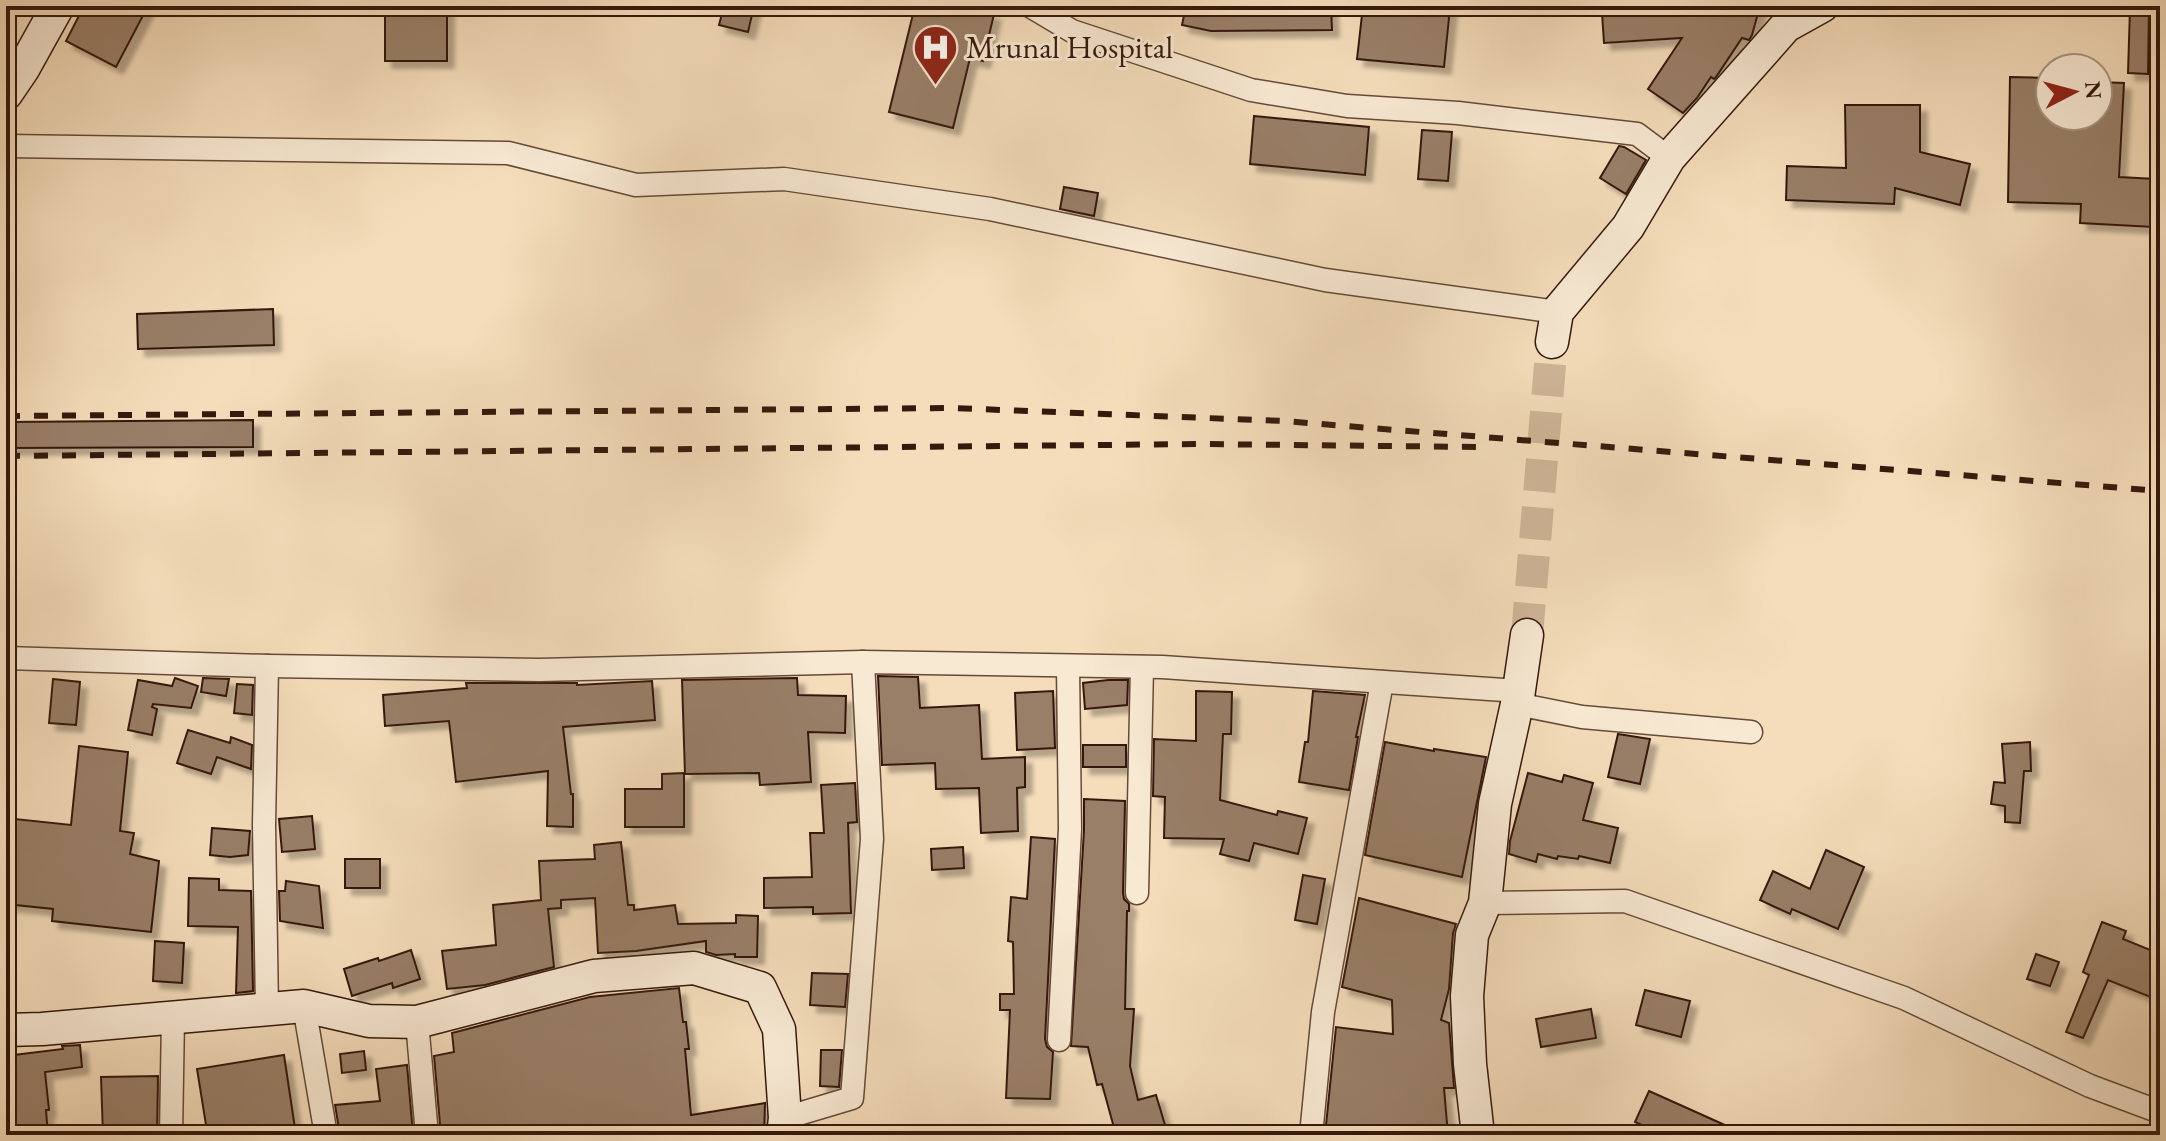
<svg xmlns="http://www.w3.org/2000/svg" width="2166" height="1141" font-family="'EB Garamond',serif">
<defs>
<filter id="shadow"><feDropShadow dx="7" dy="7" stdDeviation="2" flood-color="#0004"/></filter>
</defs>
<rect width="100%" height="100%" fill="#f5ddbb"/>
<filter id="stains"><feTurbulence type="fractalNoise" baseFrequency=".0025" numOctaves="4"/><feColorMatrix values="0 0 0 0 .2 0 0 0 0 .09 0 0 0 0 .02 0 0 0 .5 -.17"/></filter>
<radialGradient id="worn" r=".72"><stop offset=".6" stop-color="#630" stop-opacity="0"/><stop offset="1" stop-color="#630" stop-opacity=".3"/></radialGradient>
<g fill="#997f67" stroke="#35190d" stroke-width="2" filter="url(#shadow)">
<path d="M84,6H148L116,67L66,41Z"/>
<rect x="385" y="6" width="62" height="55"/>
<path d="M724,6H754L748,32L719,25Z"/>
<path d="M938,6H962L994,14L983,61L970,58L953,128L889,112L914,10L936,16Z"/>
<path d="M1186,6H1331L1332,30L1211,31L1182,25Z"/>
<path d="M1363,6H1428L1450,8L1444,67L1357,59Z"/>
<path d="M1675,6H1760L1752,35L1749,40L1742,38L1716,77L1714,79L1711,77L1697,98L1683,113L1648,89L1682,38L1604,43L1602,13L1674,8Z"/>
<path d="M2130,8L2149,9L2148,74L2128,73Z"/>
<path d="M2010,77L2050,78V116H2098V82L2124,83L2119,177L2156,179L2154,227L2080,223L2081,204L2008,202Z"/>
<path d="M1845,105H1920V152L1970,164L1960,205L1895,188L1894,204L1786,200L1787,166L1846,168Z"/>
<path d="M1254,116L1369,127L1365,175L1250,164Z"/>
<path d="M1422,130L1452,132L1448,181L1418,179Z"/>
<path d="M1619,146L1624,147L1646,160L1626,194L1600,178Z"/>
<path d="M1064,187L1098,193L1094,216L1060,209Z"/>
<path d="M273,309L274,345L138,349L137,314Z"/>
<path d="M253,420V447L6,448V422Z"/>
<path d="M878,676L918,677L920,708L979,705L982,759L1025,757V787L1017,788L1018,831L981,833L979,788L936,789L935,763L882,765Z"/>
<path d="M175,678L198,686L191,708L153,704L152,707L157,709L152,735L128,730L138,680L172,686Z"/>
<path d="M203,678L229,679L226,696L201,692Z"/>
<path d="M797,678L798,695L846,696L845,733L808,732L811,782L760,785L759,773L685,774L682,680Z"/>
<path d="M53,679L80,682L76,725L49,723Z"/>
<path d="M1108,680H1128L1127,705L1085,709L1083,683Z"/>
<path d="M652,681L655,720L563,727L571,794H573V827L547,826L548,771L456,782L449,721L385,726L383,695L467,688L466,683H577V685Z"/>
<path d="M237,684L253,685L252,715L234,713Z"/>
<path d="M1053,691L1055,748L1017,750L1015,693Z"/>
<path d="M1196,691L1232,692L1231,734H1223L1220,800L1277,815L1278,811L1307,818L1298,854L1254,843L1249,861L1220,854L1224,839L1164,838L1165,797L1153,796L1154,739L1196,741Z"/>
<path d="M1313,691L1365,695L1356,737H1358L1349,790L1299,782L1305,742H1308Z"/>
<path d="M188,730L230,743L231,737L252,745L251,769L217,757L211,774L177,763Z"/>
<path d="M1618,734L1650,739L1640,784L1608,777Z"/>
<path d="M1385,742L1434,751V749L1486,757L1462,877L1365,855Z"/>
<path d="M2030,742L2031,771H2024L2020,823L2005,822V806L1991,804L1994,782L2005,783L2002,744Z"/>
<rect x="1083" y="745" width="43" height="22"/>
<path d="M79,746L128,752L120,831L134,833L130,854L159,861L151,932L52,921L53,909L6,904V818L71,825Z"/>
<path d="M684,773V827H625V789H662V774Z"/>
<path d="M1528,773L1562,782L1564,775L1593,783L1583,820L1618,828L1610,863L1579,856L1578,859L1558,856L1557,859L1538,854L1536,862L1509,854L1510,841Z"/>
<path d="M855,783L857,822L848,823L851,913L813,914V907L764,908V878L812,877L810,833H824L821,785Z"/>
<path d="M1084,799L1125,801L1123,893L1124,899L1129,904V911H1127L1125,1009H1134L1130,1066L1138,1100L1156,1095L1168,1135H1116L1102,1084L1097,1085L1088,1047L1071,1046L1084,830Z"/>
<path d="M312,816L315,849L282,852L279,819Z"/>
<path d="M212,828L250,831L248,855L230,857L210,855Z"/>
<path d="M1031,837L1055,839L1045,1039L1047,1047L1053,1052L1050,1099L1006,1098L1010,1010H1000V994H1014L1013,942L1008,941L1011,897L1027,899Z"/>
<path d="M621,842L628,905H634V910L675,905L678,924L736,923V915L758,916L757,957H735V954L716,955L706,952V941L636,951L598,953L595,898L561,900V908L548,909L554,967L485,985L447,989L442,951L496,945L493,905L541,900L539,861L595,859L594,845Z"/>
<path d="M963,847L964,868L932,870L931,849Z"/>
<path d="M1826,850L1864,867L1838,929L1792,909L1790,914L1760,900L1773,871L1810,889Z"/>
<rect x="345" y="859" width="35" height="29"/>
<path d="M1303,875L1325,879L1317,924L1295,920Z"/>
<path d="M189,878L219,879V890L251,891L253,991L236,993L238,927L188,926Z"/>
<path d="M286,881L319,886L323,928L280,921L279,891H285Z"/>
<path d="M1359,898L1456,924L1453,933L1449,989L1441,1020L1449,1023L1454,1088H1444L1448,1135H1327L1326,1125L1336,1027L1393,1034L1392,1000L1342,987Z"/>
<path d="M2102,922L2126,931L2123,939L2160,954V982L2153,998L2108,980L2083,1038L2066,1032L2089,975L2083,972Z"/>
<path d="M155,941L184,943L182,983L153,981Z"/>
<path d="M411,950L420,979L393,988L392,983L352,996L344,969L378,958L379,961Z"/>
<path d="M2036,954L2059,962L2050,986L2027,979Z"/>
<path d="M812,973L848,974L845,1007L810,1005Z"/>
<path d="M679,988L683,1022H686L689,1049H685L691,1115L765,1103L764,1135H441L434,1056L454,1052L452,1033L590,997Z"/>
<path d="M1645,990L1690,1001L1681,1037L1636,1025Z"/>
<path d="M1591,1009L1596,1038L1541,1047L1536,1019Z"/>
<path d="M80,1045L82,1067L45,1072L49,1110H46L48,1135H6V1056L63,1049L62,1046Z"/>
<path d="M821,1050H842L839,1087L820,1086Z"/>
<path d="M364,1051L366,1070L342,1073L340,1054Z"/>
<path d="M284,1055L296,1135H212L211,1130L207,1131L197,1069Z"/>
<path d="M407,1065L413,1135H340L335,1105L380,1101L376,1069Z"/>
<path d="M158,1076L157,1135H103L101,1077Z"/>
<path d="M1649,1091L1747,1135H1664L1635,1122Z"/>
</g>
<g fill="none" stroke-linecap="round" stroke-linejoin="round">
<path stroke="#cfb698" stroke-width="32" stroke-dasharray="32 16" stroke-linecap="butt" d="M1527,635L1552,342"/>
<defs>
<g id="street">
<path d="M1030,6L1072,31L1251,90L1347,106L1458,113L1637,134L1669,158"/>
<path d="M6,146L508,153L636,185L784,179L990,209L1325,280L1557,312"/>
<path d="M6,658L267,666L539,670L863,662L1162,667L1519,691"/>
<path d="M267,666L264,825L267,1009"/>
<path d="M1517,704L1582,717L1751,732"/>
<path d="M1137,893L1142,667"/>
<path d="M1485,903L1625,901L1904,998L2090,1086L2160,1112"/>
<path d="M304,1006L326,1135"/>
<path d="M417,1022L427,1135"/>
<path d="M1059,1040L1070,829L1068,666"/>
<path d="M785,1118L852,1098L872,839L863,662"/>
<path d="M171,1135L173,1017"/>
<path d="M1313,1135L1312,1125L1323,1012L1382,682"/>
</g>
<g id="secondary">
<path d="M6,94L23,69L58,6"/>
<path d="M1552,342L1557,312L1628,227L1669,158L1786,26L1822,6"/>
<path d="M6,1030L42,1029L304,1006L369,1021L417,1022L594,976L694,968L760,988L779,1029L785,1118L783,1135"/>
<path d="M1478,1135L1470,1064L1467,996L1472,935L1485,903L1495,804L1517,704L1527,635"/>
</g>
</defs>
<use href="#street" stroke="#654a38" stroke-width="25"/>
<use href="#secondary" stroke="#35190d" stroke-width="35"/>
<use href="#street" stroke="#f8e9d3" stroke-width="22"/>
<use href="#secondary" stroke="#f8e9d3" stroke-width="32"/>
<g stroke="#35190d" stroke-width="6" stroke-dasharray="14 14" stroke-linecap="butt">
<path d="M6,416L952,408L1283,421L2160,491"/>
<path d="M6,456L1200,444L1478,447"/>
</g>
</g>
<defs>
<symbol id="hospital-pin" viewBox="-11 -11 22 30"><path d="M0 17L-7.5 6A9.5 9.5 0 1 1 7.5 6Z" fill="#8f2418" stroke="#f8e9d3"/><path d="M-5-5h3v3.5h4V-5h3V5h-3V1.5h-4V5h-3Z" fill="#fff"/></symbol>
</defs>
<g fill-rule="evenodd">
<use href="#hospital-pin" x="910" y="22" width="51" height="69"/>
</g>
<g text-anchor="middle" dominant-baseline="central" stroke-width="6" stroke-linejoin="round" paint-order="stroke">
<g font-size="32" fill="#35190d" stroke="#f8e9d3" text-anchor="start">
<text x="966" y="47">Mrunal Hospital</text>
</g>
</g>
<rect width="2166" height="1141" fill="none" stroke="#f5ddbb" stroke-width="32"/>
<rect x="8" y="8" width="2150" height="1125" fill="none" stroke="#35190d" stroke-width="4"/>
<rect x="16" y="16" width="2134" height="1109" fill="none" stroke="#35190d" stroke-width="2"/>
<g transform="translate(2074 92) rotate(84)"><circle r="38" fill="#f8e9d3" stroke="#aa9684" stroke-width="2"/>
<path d="M0-6L14 30L0 20L-14 30Z" fill="#8f2418"/>
<text y="-12" font-size="22" font-weight="bold" text-anchor="middle" fill="#35190d">N</text>
</g>
<rect width="100%" height="100%" filter="url(#stains)"/>
<rect width="100%" height="100%" fill="url(#worn)"/>
</svg>
